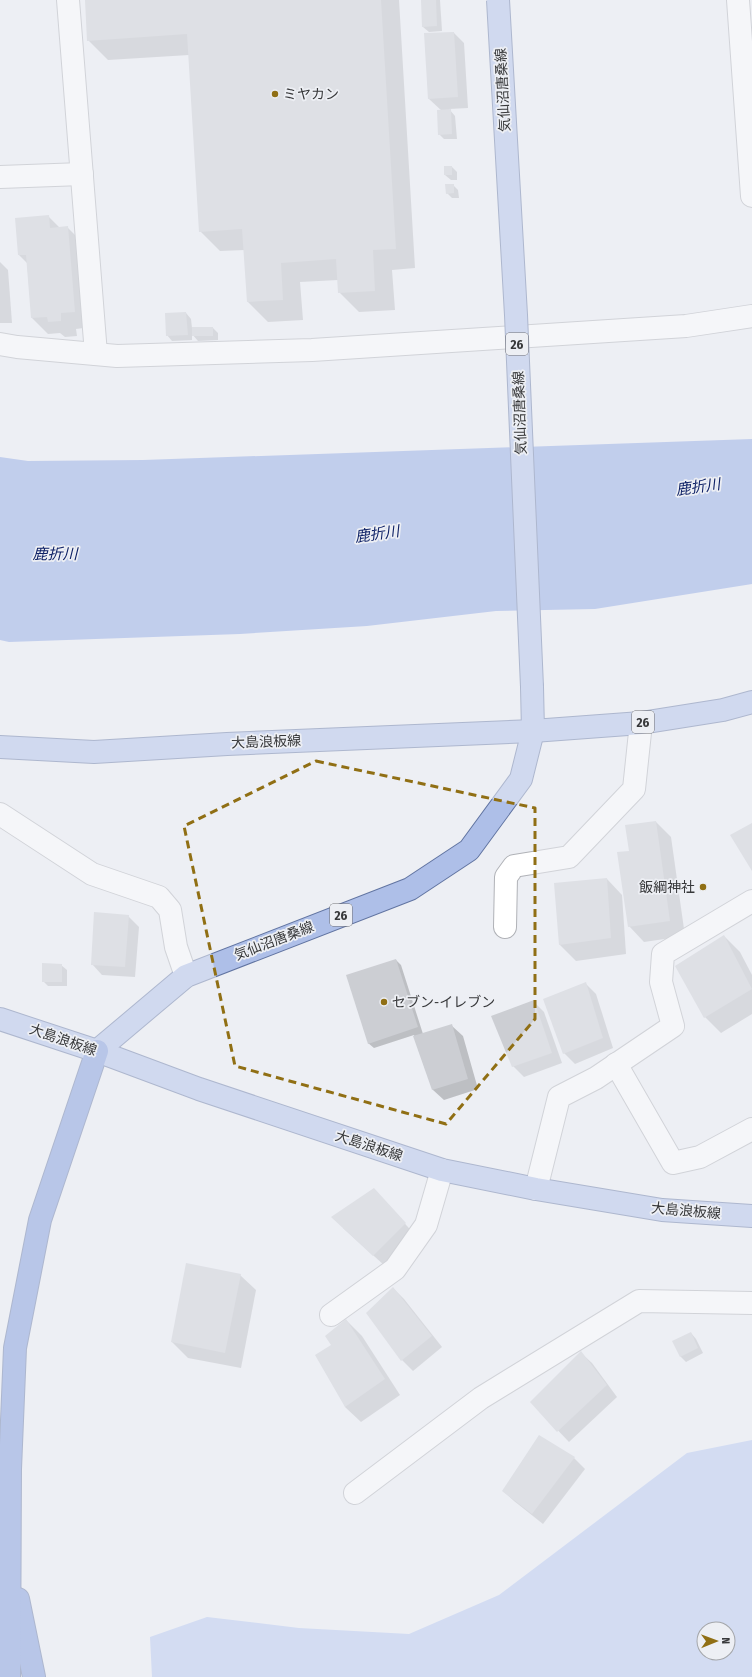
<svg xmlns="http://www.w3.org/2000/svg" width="752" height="1677" font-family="'Fira Sans Condensed','Noto Sans JP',sans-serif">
<rect width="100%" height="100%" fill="#edeff4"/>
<path fill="#b3c6f0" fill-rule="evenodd" d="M752,1440V1677H152L150,1637L207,1617L299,1628L409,1634L499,1595L687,1453ZM704,1629H728V1653H704Z"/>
<path fill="#8da6e3" d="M752,439V584L595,609L496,611L367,626L240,634L9,642L0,640V457L28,461L143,460Z"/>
<g fill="#0003">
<path d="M86,0H399L415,268L392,270L395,310L359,312L339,292L338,280L300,282L303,320L268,322L248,302L245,250L220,251L200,231L189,55L108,60L88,40Z"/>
<path d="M422,0H440L442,31L429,32L423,27Z"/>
<path d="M454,33L464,43L468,108L449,109L455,116L457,139H444L439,134L442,111L429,99Z"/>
<path d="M445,167H452L457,172V180H451L445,175Z"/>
<path d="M453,185L458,190L459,198H452L447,193Z"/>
<path d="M48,216L60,228L67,227L83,243L91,327L76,329L77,336L65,337L60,333L48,334L32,318L27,263L19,255Z"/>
<path d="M0,262L8,270L12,323H0Z"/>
<path d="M186,313L191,319L192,328H213L218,333V340L198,341L192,334V340L172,341L167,335Z"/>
<path d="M656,822L671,837L685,936L644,942L629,926L630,852Z"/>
<path d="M607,879L622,895L626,954L576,961L560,945L555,884Z"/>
<path d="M128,916L139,927L135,977L102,975L92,964Z"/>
<path d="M724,936L740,952L752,975V1014L721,1033L705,1017Z"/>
<path d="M396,960L401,965L423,1034L452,1026L463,1036L478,1089L444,1100L433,1090L414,1035L374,1048L368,1043Z"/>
<path d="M61,965L67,970V986H48L43,981Z"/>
<path d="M585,983L596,994L613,1048L575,1064L564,1053Z"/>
<path d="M533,1001L544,1012L562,1063L524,1077L513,1066Z"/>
<path d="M384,1200L415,1235L385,1266L343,1228Z"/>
<path d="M240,1275L256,1290L241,1368L188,1358L172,1342Z"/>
<path d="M393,1288L404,1299L442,1347L413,1371L402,1360L368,1313Z"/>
<path d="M346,1320L362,1336L400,1395L361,1422L345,1407L332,1345Z"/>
<path d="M691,1333L696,1339L703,1353L686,1362L681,1357L674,1341Z"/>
<path d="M581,1353L592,1363L617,1397L569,1442L531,1402Z"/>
<path d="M539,1436L574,1458L585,1469L543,1524L514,1501L503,1491Z"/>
</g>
<g fill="#ccced3">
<path d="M85,0H381L396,249L373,250L375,291L338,293L336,259L281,263L283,300L247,302L242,229L199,232L187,34L87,41Z"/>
<path d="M421,0H436L437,26L422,27Z"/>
<path d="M454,32L458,97L428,99L424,33Z"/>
<path d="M451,109L452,134L438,135L437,110Z"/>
<rect x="444" y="166" width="8" height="9"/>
<path d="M445,184H454V193L446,194Z"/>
<path d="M49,215L50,228L68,226L75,312L61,313V321L48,322L47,317L31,318L26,255H18L15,218Z"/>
<path d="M186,312L188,335L166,336L165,313Z"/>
<rect x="192" y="327" width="21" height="9"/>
<path d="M656,821L670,921L628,927L617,852L629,851L625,825Z"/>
<path d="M752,823V871L730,835Z"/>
<path d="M607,878L611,938L559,945L554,883Z"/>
<path d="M94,912L129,915L125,967L91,965Z"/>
<path d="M724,935L752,989L704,1018L675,966Z"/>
<path d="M396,959L418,1027L368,1044L346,975Z"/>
<path d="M42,963L62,964V982H42Z"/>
<path d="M586,982L603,1038L563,1054L543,999Z"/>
<path d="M534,1000L552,1053L512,1067L491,1016Z"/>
<path d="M452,1024L468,1079L432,1090L413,1036Z"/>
<path d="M374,1188L406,1223L373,1256L331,1217Z"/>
<path d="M186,1263L241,1274L225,1353L171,1342Z"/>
<path d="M393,1287L432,1336L401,1361L366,1313Z"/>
<path d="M346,1319L385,1379L345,1407L315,1355L331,1345L325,1336Z"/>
<path d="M691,1332L698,1348L680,1357L672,1341Z"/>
<path d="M581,1351L607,1385L557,1432L530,1402Z"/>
<path d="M539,1435L575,1457L532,1514L502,1491Z"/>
</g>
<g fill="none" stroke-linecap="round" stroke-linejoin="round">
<defs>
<g id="minor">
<path d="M68,0L96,354"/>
<path d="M738,0L752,196"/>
<path d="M0,177L82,174"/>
<path d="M0,344L17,347L117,356L312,350L686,326L752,316"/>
<path d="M0,814L92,874L159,897L170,910L176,947L186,976"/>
<path d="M505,927L506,877L514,866L569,857L634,789L641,723"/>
<path d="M616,1064L673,1163L700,1157L752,1129"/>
<path d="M536,1189L559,1097L596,1078L673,1026L661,982L663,954L752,901"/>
<path d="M331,1315L395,1269L426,1225L442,1170"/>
<path d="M355,1493L481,1398L639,1301L752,1303"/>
</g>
<g id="major">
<path d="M0,747L94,752L227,744L533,731L641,723L723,710L752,702"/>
<path d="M0,1019L97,1051L199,1089L442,1170L536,1189L662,1210L752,1216"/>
<path d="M97,1051L186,976L410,889L469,850L521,779L533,731L532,687"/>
</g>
<g id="highway">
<path d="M18,1599L34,1677"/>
<path d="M9,1677L10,1469L15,1348L40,1220L97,1051"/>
</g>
</defs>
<use href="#minor" stroke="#b0b2b7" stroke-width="24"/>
<use href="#major" stroke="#6174a1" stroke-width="24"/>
<use href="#highway" stroke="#6174a1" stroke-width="24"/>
<use href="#minor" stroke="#fff" stroke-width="22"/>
<use href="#major" stroke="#aebfe8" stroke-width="22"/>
<use href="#highway" stroke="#7894d9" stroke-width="22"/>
<defs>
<path id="major-bridge" d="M498,0L516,315L532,687"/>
</defs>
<use href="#major-bridge" stroke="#6174a1" stroke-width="24" stroke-linecap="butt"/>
<use href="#major-bridge" stroke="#aebfe8" stroke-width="22"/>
</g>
<path d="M0 0H752V1677H0ZM316,761L535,808V1019L446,1124L235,1066L184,826Z" fill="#edeff4" fill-opacity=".55" fill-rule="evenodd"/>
<path fill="none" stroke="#906f14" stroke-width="3" stroke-dasharray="8 5" stroke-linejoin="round" d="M316,761L535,808V1019L446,1124L235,1066L184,826Z"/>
<g fill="#906f14" stroke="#edeff4" stroke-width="1.5">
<circle cx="275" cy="94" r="4"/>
<circle cx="703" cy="887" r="4"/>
<circle cx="384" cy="1002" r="4"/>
</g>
<g text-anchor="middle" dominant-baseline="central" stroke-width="3.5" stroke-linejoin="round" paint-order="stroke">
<g fill="#edeff4" stroke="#6e6f72" stroke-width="1">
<rect x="506" y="333" width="22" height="22" rx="3"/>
<rect x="632" y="711" width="22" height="22" rx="3"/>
<rect x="330" y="904" width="22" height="22" rx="3"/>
</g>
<g font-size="13" font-weight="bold" fill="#37383a">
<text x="517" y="344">26</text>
<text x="643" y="722">26</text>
<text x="341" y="915">26</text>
</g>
<g font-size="14" fill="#37383a" stroke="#edeff4">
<text transform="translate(503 90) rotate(-93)">気仙沼唐桑線</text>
<text transform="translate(520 413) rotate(-92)">気仙沼唐桑線</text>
<text transform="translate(266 742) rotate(-2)">大島浪板線</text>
<text transform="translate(274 941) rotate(-21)">気仙沼唐桑線</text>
<text transform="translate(63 1040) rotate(19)">大島浪板線</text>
<text transform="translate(369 1146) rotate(18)">大島浪板線</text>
<text transform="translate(686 1211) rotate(5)">大島浪板線</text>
</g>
<g font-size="14" fill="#37383a" stroke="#edeff4" text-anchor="start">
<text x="283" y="94">ミヤカン</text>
<text x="695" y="887" text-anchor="end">飯綱神社</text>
<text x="392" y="1002">セブン-イレブン</text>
</g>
<g font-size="15" font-style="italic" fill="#0e2166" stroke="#edeff4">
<text transform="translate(698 487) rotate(-8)">鹿折川</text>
<text transform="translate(377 534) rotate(-8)">鹿折川</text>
<text x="55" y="554">鹿折川</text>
</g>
</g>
<g transform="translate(716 1641) rotate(89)"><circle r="19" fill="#edeff4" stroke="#a4a6aa"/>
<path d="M0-3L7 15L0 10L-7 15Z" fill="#906f14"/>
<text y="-6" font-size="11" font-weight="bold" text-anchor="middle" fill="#37383a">N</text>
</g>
</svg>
